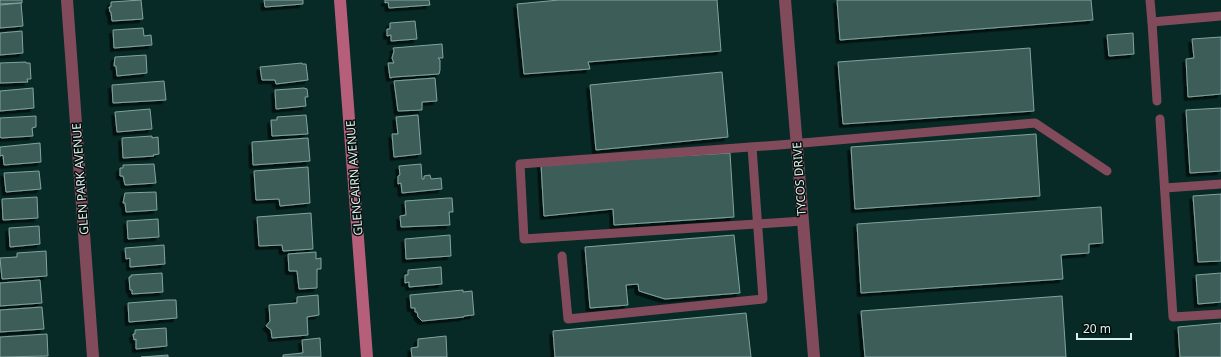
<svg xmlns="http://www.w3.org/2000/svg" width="1221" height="357" font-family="'Noto Sans',sans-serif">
<defs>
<filter id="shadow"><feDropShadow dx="-3.5" dy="3.5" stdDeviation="0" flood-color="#0009"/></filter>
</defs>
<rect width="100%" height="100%" fill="#082a26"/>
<g fill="#3c5d58" stroke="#81a49e" filter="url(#shadow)">
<path d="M0,0H22V3L0,4Z"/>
<path d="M141,0L143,19L112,21L111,12H110L109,7H111V2Z"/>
<path d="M264,0H303V4L265,7Z"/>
<path d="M385,0H429L430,5L389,8L388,2L385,3Z"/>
<path d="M559,0H717L721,51L588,62L590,69L524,74L517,4Z"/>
<path d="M837,0H1091L1093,20L840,40Z"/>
<path d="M21,3L23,26L0,28V5Z"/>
<path d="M415,21L417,39L391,41V35L387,36V29H390V23Z"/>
<path d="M143,28L144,36L151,35L152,45L114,48L113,30Z"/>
<path d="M22,31L23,53L0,55V33Z"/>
<path d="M1133,33L1134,54L1109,56L1107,35Z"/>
<path d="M1221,37V94L1188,97L1186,59L1194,58L1192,39Z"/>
<path d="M442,44L443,58H438L440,60V70L439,74L394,77L390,78L388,63H394L392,58L394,51L393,48Z"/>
<path d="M1030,48L1034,111L843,124L838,62Z"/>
<path d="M146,55L147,73L117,76L116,66H114L115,57Z"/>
<path d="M26,62V63H30L31,79H27L28,82L0,83V63Z"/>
<path d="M302,63V64H306L308,80L276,84L275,80H262L260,67Z"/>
<path d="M722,72L728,137L596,150L590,85Z"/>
<path d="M435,78L437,101L422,102V110L398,111L394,81Z"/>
<path d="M164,81L166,100L113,103L112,85Z"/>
<path d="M33,88L34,108L0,111V91Z"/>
<path d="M304,88L307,89L308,97H305L306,106L276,109L275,90Z"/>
<path d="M1221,108V171L1190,173L1186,110Z"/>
<path d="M150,109L152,129L117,132L115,112Z"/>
<path d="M306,115L308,134L272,136L271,120H277V117Z"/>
<path d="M418,115L421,154L394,157L392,134H398L396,117Z"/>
<path d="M36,116V127L32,128L33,136L1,138L0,137V118Z"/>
<path d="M1036,134L1040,196L855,209L851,147Z"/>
<path d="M152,136V138L158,137L159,154L153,155L154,156L123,158L122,138Z"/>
<path d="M308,138L310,161L253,165L252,142Z"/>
<path d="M40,143L41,162L4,165L3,155L0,156V147Z"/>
<path d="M730,153L734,217L614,225L613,209L544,216L541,164Z"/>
<path d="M154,164L156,183L125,185L123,176H120V168H123V165Z"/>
<path d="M421,164L422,179H424V176L430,175L431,179L441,178L442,189L402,193L401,183L398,184V176L400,175L399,166Z"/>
<path d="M308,167L310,203L280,206L279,199L256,200L254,171Z"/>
<path d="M39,171L41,189L6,192L4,173Z"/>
<path d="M156,192L157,210L126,212L125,203H123L125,193Z"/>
<path d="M1221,194V261L1198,262L1193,196Z"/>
<path d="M37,197L38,218L3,220L2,199Z"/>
<path d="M448,198H452L453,212H449L450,225L401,227L400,216L406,215L405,201Z"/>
<path d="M1101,207L1103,243L1089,244V253L1061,255L1063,279L861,293L857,224Z"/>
<path d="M311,213L313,249L283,251L282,245L259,246L257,217Z"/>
<path d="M158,219L159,237L128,239L127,221Z"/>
<path d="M39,226L40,244L10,247L9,228Z"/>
<path d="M450,235L451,256L406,259L405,239Z"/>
<path d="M734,235L740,293L665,299L639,291L638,284L626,285L628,305L590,308L585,247Z"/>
<path d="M164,245L165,264L130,267V258L126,259L125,248Z"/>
<path d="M46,251L47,276L2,279L0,258L17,257V253Z"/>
<path d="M316,252V259L321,258V269H317V288L299,289L297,271H289L288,254Z"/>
<path d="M441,267L442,284L409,287V282L405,283V275H408V270Z"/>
<path d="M162,273L163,292L132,294V290H130L129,277H131V275Z"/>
<path d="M1221,273V302L1198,304L1196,275Z"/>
<path d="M40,280L42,303L0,306V283Z"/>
<path d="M463,290V292L472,291L474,315L464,316V317L422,321L418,317L417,312H415V308H411L410,295Z"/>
<path d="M318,295L319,315L307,317L308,335L272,338L271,330L266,326L270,321L269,305L297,303V297Z"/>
<path d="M1062,296L1066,357H865L861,311Z"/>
<path d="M167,300H176L177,318L129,322L128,303Z"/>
<path d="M42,307L44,329L0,332V310Z"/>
<path d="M746,313L751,357H555L553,331Z"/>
<path d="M1221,323V357H1180L1178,327Z"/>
<path d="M166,328L167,346L136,349V339L134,340L133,334H135V330Z"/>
<path d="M47,334L48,356L0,357V337Z"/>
<path d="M446,336L447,357H412L411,348L418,347V339Z"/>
<path d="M320,338L321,357H283V355L303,353L302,340Z"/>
<path d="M168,355V357H141Z"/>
</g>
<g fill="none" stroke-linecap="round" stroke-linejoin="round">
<g stroke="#824b5c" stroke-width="9">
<path d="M1150,0L1152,22L1221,16"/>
<path d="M1152,22L1157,101"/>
<path d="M1160,119L1173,317L1221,314"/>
<path d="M1165,188L1221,184"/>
<path d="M803,221L524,239L520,164L779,145L1035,123L1107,171"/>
<path d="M562,256L568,319L763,299L752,147"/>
</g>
<g stroke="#824b5c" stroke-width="12">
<path d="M67,0L93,357"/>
<path d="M785,0L814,357"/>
</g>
<path stroke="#b65f7b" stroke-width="12" d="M340,0L367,357"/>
</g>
<g text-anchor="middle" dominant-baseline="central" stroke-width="3" stroke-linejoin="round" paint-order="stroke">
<g font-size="12" fill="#ddefec" stroke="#04100e">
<text transform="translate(354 178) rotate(-94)">GLENCAIRN AVENUE</text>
<text transform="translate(80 179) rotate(-94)">GLEN PARK AVENUE</text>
<text transform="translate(799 179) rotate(-94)">TYCOS DRIVE</text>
</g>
</g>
<path d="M1077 333v6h54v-6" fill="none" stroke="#ddefec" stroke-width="2"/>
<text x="1083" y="333" font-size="12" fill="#ddefec" stroke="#04100e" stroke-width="3" paint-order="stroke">20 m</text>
</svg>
